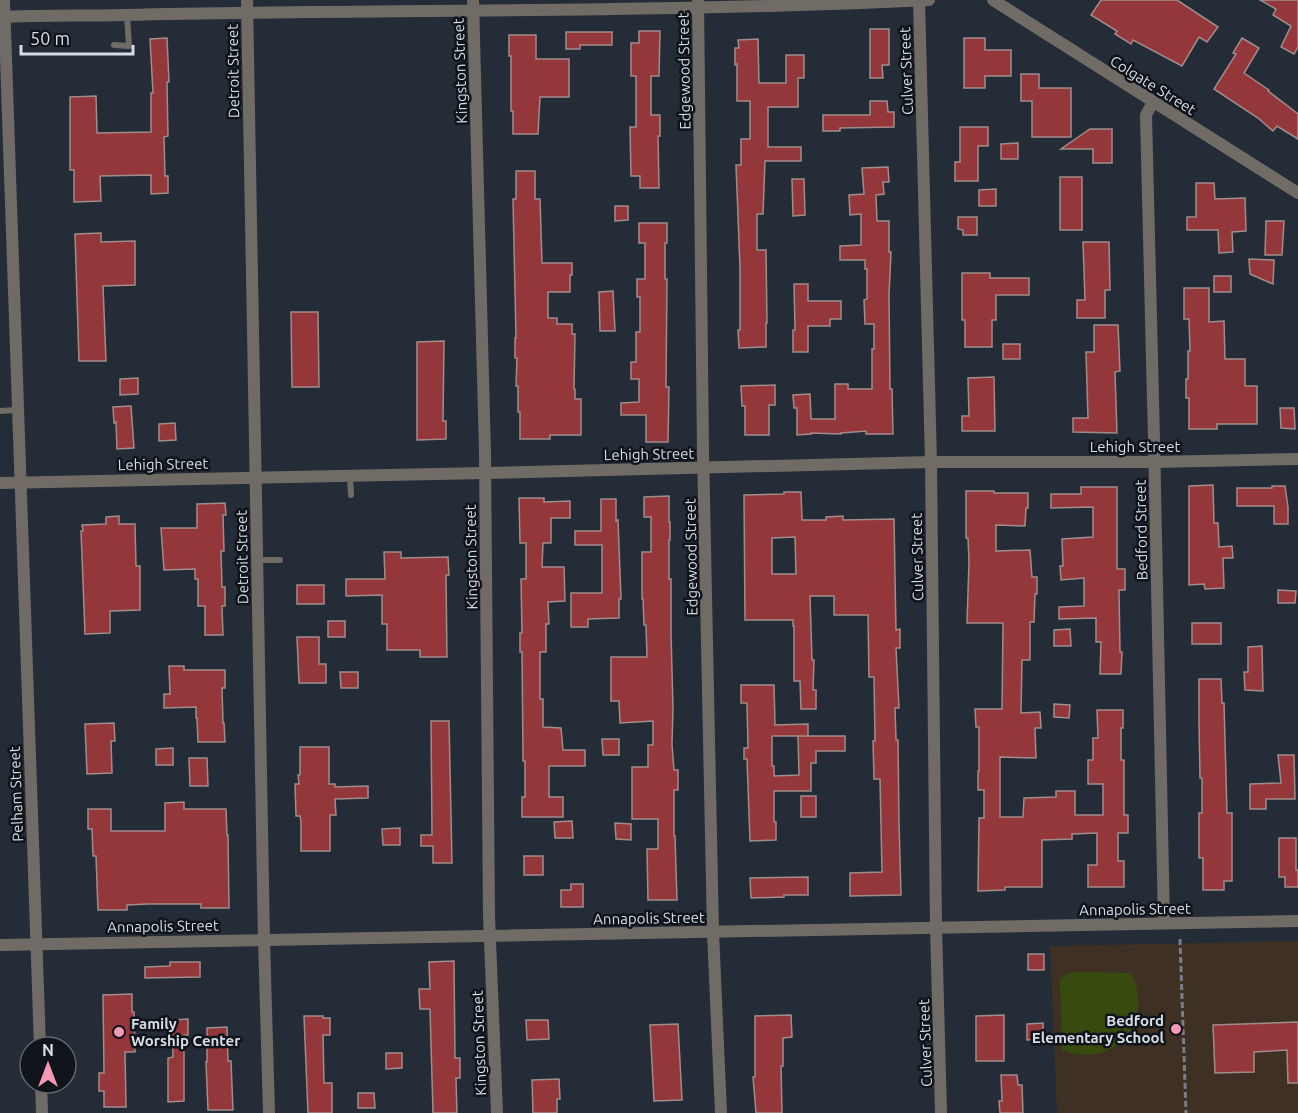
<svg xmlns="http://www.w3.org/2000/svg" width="1298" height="1113" font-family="Ubuntu,sans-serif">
<rect width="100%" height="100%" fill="#242c38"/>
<path fill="#3e3023" d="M1298,941V1113H1057L1050,946Z"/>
<path fill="#374b0e" d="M1071,972L1131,973C1156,1022 1114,1070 1062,1050L1060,979Z"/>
<g fill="#94373b" stroke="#a18c8b" stroke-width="1.5" fill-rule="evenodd">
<path d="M1101,0H1177L1218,27L1207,42L1199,37L1182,66L1133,40L1131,44L1115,34L1117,31L1091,15Z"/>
<path d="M1260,0H1298V47L1294,54L1281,47L1291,26L1273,15L1276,9Z"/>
<path d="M870,29H889V65H882L883,78H870Z"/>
<path d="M639,31H660L659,76H651V115H660V136H658L659,188H640V176H631L630,127H636V76H631V43H639Z"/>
<path d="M566,32H612V45H580V49H566Z"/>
<path d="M509,35H536V59H569V97H540L538,134H513V111H511V56H509Z"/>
<path d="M167,38L169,82H167L168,136L164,137L165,176H168V193L151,194V175L100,176L101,201L74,202V170H70V97L96,96L97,133L151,132V93H153L150,39Z"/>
<path d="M964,38H985V50H1011V76H985V88H964Z"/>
<path d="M1242,38L1259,48L1244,73L1269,90L1268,91L1298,114V139L1277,126L1273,131L1258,118L1214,89L1236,54L1233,53Z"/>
<path d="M758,39L759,83H786V55H804V78H798V107H768V147H801V161H765L763,214H757V250H766L767,323H766V347L739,348L738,330H740V268L736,165H741V139H750V101H737V64L735,65V48H739L738,40Z"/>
<path d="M1021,74H1039V88H1071V137H1032V101H1021Z"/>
<path d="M870,101H887L888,112H894V127L840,128V131H823V115H870Z"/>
<path d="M960,127H988V146H978V181H955V162H960Z"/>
<path d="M1090,129H1112V163H1093V149H1061Z"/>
<path d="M1018,143V159H1001V144Z"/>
<path d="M888,167L889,182H883L884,194L876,195L877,221H889V252H891L889,295L890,389H892L893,434H866V431L841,433V434L811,433V434L797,435V408H794L793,395L810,394L811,419H835V384H848V389H872V349H874V324H865L864,300L867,299V269H865V260H840V246L861,245V214L850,215L849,195L864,194L862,168Z"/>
<path d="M516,171H535V199H540L542,263H572V275H570V292H548V318H557V324H572V334H575L574,389H575V399H581V435H550V439H520V412H518V386H516L517,358H515V338H516L513,199H516Z"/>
<rect x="1060" y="177" width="22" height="53"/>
<path d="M792,179H804L805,215L793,216Z"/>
<path d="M1196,183H1214L1215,199L1245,198L1246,231L1232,232L1233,252L1219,253L1218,230H1187V217H1196Z"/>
<path d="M996,189V206H979V190Z"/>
<path d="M615,206H628V220L615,221Z"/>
<path d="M958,217H977V235H963V230L958,229Z"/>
<path d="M1266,221H1284L1282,255H1265Z"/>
<path d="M639,223H667V243H665V279H667L666,387H669L668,442H646V415H621V403L639,402V379H631V362H636V332H640V297H637V279H645V243H639Z"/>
<path d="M101,233V242L135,241V285L103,286L106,361H79L75,234Z"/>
<path d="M1083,242H1109L1110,290H1105V318H1077V300H1085Z"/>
<path d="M1249,259L1274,260L1273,284L1250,274Z"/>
<path d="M962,273H990V278H1029V295H996V320H992V347H965V320H962Z"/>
<rect x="1214" y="276" width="17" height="16"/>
<path d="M794,284H808V301H841V319H830V326H808V352H793V330H795Z"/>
<path d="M1184,288H1209V322L1224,321L1225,359H1245V386H1257V424H1217V429H1189V398H1186V379H1188V351H1190L1189,319H1184Z"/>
<path d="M613,291L615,331H600L599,292Z"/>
<path d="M291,312H318L319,387H292Z"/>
<path d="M1094,325H1118L1120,371L1115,372L1117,433L1073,432V418H1088L1086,352H1094Z"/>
<path d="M444,341L443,421H446V439L417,440V342Z"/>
<rect x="1003" y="344" width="17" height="15"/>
<path d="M994,377L995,431H962V416H969L968,378Z"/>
<path d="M138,378V394L120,395V379Z"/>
<path d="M775,385V405H769V435H745V406H742L741,386Z"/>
<path d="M131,406L134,448L117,449L116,422L114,423L113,407Z"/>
<path d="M1280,408H1294L1295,429L1281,428Z"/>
<path d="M175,423L176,440L159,441V424Z"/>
<path d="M1213,485L1214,523H1218L1219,547L1232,546L1233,558H1223L1224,588L1205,589L1204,584L1189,585V486Z"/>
<path d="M1272,486H1285L1288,507V524H1274V506H1237V488H1272Z"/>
<path d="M1081,487H1117V569H1125V590H1119L1120,652H1122L1121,674H1100L1101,642H1096V618L1059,619V607L1084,606V578L1061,580L1060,566H1063L1062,539L1093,537V507L1051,508V494H1081Z"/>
<path d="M966,491H994V493H1028V508H1026L1025,526L996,525V551L1030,550L1032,577H1037V594H1035L1034,622H1030V660H1022L1021,713L1040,712L1041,728H1035L1036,758L1000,757V817H1023L1024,798L1056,797V791H1075V815H1103V784H1088V760H1093V738H1098L1097,710H1123V728H1121V760H1124V815H1128V833H1118V861H1124V887H1088V865H1097V833L1072,834V839L1042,840V887H1005V890L978,891L979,818H984V790H978V771H979V727H976L975,709H1002L1003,623H967L969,561L968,538H966Z"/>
<path d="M784,492H801L802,520H826V517L843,516V520L894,519L896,630L900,629V648H896L899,708H895L896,740H898L899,823L901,895L850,896V873L882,872L880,779H874L873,741H875L874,677H869L868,615H834V596H810L812,660H814L813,690H816V709H801L800,681H794V626H793V620H745L744,495L784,494ZM795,537L796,574H772V538Z"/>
<path d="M669,496V522H670V540H669V579H671V633L673,708L672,744L674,770H678V790H674V836H675L677,900H648L647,849H658V819H632V767H648V745H653V721L620,723L619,701H611V657H647L646,625H644L643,599H642V552H651V517H644V497Z"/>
<path d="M519,498H544V502L570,501V518H551V543H543L542,567H564L565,601L548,602L549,624H546V652H540V699H543V727L561,728L563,750H585V766H549V797H563V817H522V797H525V761H523L522,652H520V633H522L521,579H526V543H520Z"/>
<path d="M601,499H616V521L618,520L619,547L621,599H619V618L588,619V627H571V593H602V545H575V531H601Z"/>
<path d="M225,503L226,515H223L224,551H221L222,587H225V606H222L223,635H205V606H198V579H195V569L164,570L161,528H197V504Z"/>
<path d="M119,516V524H135L136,566H140V610L110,611V633L85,634L81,531H83L82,525L106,524V517Z"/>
<path d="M384,552H401V558L448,557L449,575H446L447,657H420V650H387V624H382V595L346,596V579H385Z"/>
<rect x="297" y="585" width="27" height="19"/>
<path d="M1278,590L1296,591L1295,603H1278Z"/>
<rect x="328" y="621" width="17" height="16"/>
<rect x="1192" y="623" width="29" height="21"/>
<path d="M1070,629L1071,646H1054V630Z"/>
<path d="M297,637H319V664H326V683H299Z"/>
<path d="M1262,646L1263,691L1245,690L1244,672H1248V647Z"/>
<path d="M169,666H184V670H225V688H222L223,723H224L225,742H198L197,718H196V707L164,708V694H170Z"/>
<path d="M340,672H358V688H341Z"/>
<path d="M1199,679H1221L1222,703H1224L1227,813H1232V881H1224V890H1203V858H1199V813H1202V778H1200L1199,723Z"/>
<path d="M741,685H774L775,725L808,724V736H772V766H774V776L799,775L798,736H845V751H816V763H811V791H774V822H776V840L750,841L747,759H744V748H748L747,703H741Z"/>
<path d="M1054,704L1070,705L1069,718L1054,717Z"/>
<path d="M431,721H449L452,863H433V846H421V835H432Z"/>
<path d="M114,723L115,741H111L112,773L87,774L85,724Z"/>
<path d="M602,739H619V755H603Z"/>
<path d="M300,747H329V784H335V787L368,786V798L335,799L336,815H330V851H301V822L300,816H296L295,784H299L298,775H300Z"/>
<path d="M173,748V765H156V749Z"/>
<path d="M1278,755H1294L1295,799H1266V809H1250V784L1281,783Z"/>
<path d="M189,758H207L208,786H190Z"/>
<rect x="801" y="796" width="15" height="21"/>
<path d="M184,802V809H226L227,835H228L229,908H201V904H148L127,905V910H98L96,856H93L92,829H88V809H111V831H165V803Z"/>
<path d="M572,821L573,838H555L554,822Z"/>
<path d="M615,823L631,824V840L616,839Z"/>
<path d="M400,828V845H383L382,829Z"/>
<path d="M1279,838H1296V870H1298V887H1285V877H1279Z"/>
<rect x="524" y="856" width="19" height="19"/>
<path d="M808,877V895H784V897L751,898L750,878Z"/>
<path d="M571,884H583V907H561V890H571Z"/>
<rect x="1028" y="954" width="16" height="16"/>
<path d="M454,961L455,1058H460V1078H456L457,1113H433L430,1009H420L419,989H430L429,962Z"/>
<path d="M170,962H200V977L145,978V967L170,966Z"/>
<path d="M132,994V1012H134L135,1052H125L126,1107H104V1091H99V1073H104L103,995Z"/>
<path d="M791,1015L792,1037L783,1038V1066H781L782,1113H756L753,1077H755V1016Z"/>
<path d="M1004,1015V1061H976V1016Z"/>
<path d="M304,1016H323V1018H330V1035H323L324,1083H332V1113H308Z"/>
<path d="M188,1019V1035H184V1101L168,1102V1058L173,1057L172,1020Z"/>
<path d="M526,1020H548L549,1039L527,1040Z"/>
<path d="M1298,1022V1083H1288L1287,1050L1254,1052V1072L1215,1073L1213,1025Z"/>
<path d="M1043,1023V1039L1027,1040V1024Z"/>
<path d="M678,1024L682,1100L654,1101L650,1025Z"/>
<path d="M227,1027L228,1061H231L233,1110H208L206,1062H207V1028Z"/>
<path d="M386,1053H402V1068L386,1069Z"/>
<path d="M1001,1075H1017L1018,1085H1022L1023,1113H1000L999,1101H1002Z"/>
<path d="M559,1079L560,1099H557V1113H533L532,1080Z"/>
<path d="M358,1093H374L375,1108H358Z"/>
</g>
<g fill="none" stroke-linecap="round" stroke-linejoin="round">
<path stroke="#777e88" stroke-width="3" stroke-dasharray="6 3" stroke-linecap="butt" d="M1180,939L1186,1113"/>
<g stroke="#716b65" stroke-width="6">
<path d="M114,45L129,46L127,15"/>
<path d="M0,411L18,410"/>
<path d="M350,476L351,495"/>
<path d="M257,560H280"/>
</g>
<g stroke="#716b65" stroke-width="12">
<path d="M247,0L264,939L269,1113"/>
<path d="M473,0L485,453L489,916L497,1113"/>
<path d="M698,0L703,450L713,932L721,1113"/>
<path d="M919,0L931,462L936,927L941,1113"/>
<path d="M993,0L1298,193"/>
<path d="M0,17C42,15 84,16 126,15C394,9 662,13 929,0"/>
<path d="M1153,102L1146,115L1154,440L1164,923"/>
<path d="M0,483L485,473L931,462H1154L1298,459"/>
</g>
<g stroke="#716b65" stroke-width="12">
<path d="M4,0L40,1047"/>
<path d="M0,945L1298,921"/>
<path d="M41,1083L42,1113"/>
</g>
</g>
<g fill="#f09ab5" stroke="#10141a" stroke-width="2">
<circle cx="1176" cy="1029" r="6"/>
<circle cx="119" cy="1032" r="6"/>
</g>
<g text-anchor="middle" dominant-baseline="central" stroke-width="5" stroke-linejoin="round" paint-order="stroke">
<g font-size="15" fill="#d7dde5" stroke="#10141a">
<text transform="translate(233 71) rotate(-91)">Detroit Street</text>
<text transform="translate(460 71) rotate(-92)">Kingston Street</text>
<text transform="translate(684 71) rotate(-91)">Edgewood Street</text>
<text transform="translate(906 71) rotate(-92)">Culver Street</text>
<text transform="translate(1153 85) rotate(32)">Colgate Street</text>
<text x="1135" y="446">Lehigh Street</text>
<text transform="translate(649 454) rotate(-1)">Lehigh Street</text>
<text transform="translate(163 464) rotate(-1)">Lehigh Street</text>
<text transform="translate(1141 530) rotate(-91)">Bedford Street</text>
<text transform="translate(242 557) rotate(-91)">Detroit Street</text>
<text transform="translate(471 557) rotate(-91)">Kingston Street</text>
<text transform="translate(691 557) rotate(-91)">Edgewood Street</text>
<text transform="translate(917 557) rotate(-91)">Culver Street</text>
<text transform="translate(16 794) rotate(-92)">Pelham Street</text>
<text transform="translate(1135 909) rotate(-1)">Annapolis Street</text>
<text transform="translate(649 918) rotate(-1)">Annapolis Street</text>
<text transform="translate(163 926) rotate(-1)">Annapolis Street</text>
<text transform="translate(479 1043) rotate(-92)">Kingston Street</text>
<text transform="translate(925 1043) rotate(-92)">Culver Street</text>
</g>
<g font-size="15" font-weight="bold" fill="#d7dde5" stroke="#10141a" text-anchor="end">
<text x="1164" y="1020">Bedford<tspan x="1164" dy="17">Elementary School</tspan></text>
<text x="131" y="1023" text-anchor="start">Family<tspan x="131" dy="17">Worship Center</tspan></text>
</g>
</g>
<g transform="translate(48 1065)"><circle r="28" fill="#10141a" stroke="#60646b" stroke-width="1.5"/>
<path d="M0-4.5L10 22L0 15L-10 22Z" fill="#f09ab5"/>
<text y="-9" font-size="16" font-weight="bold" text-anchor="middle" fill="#d7dde5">N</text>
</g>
<path d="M21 45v9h112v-9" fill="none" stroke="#d7dde5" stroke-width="3"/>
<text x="30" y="45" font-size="18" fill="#d7dde5" stroke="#10141a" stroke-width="4.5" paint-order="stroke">50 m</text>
</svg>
